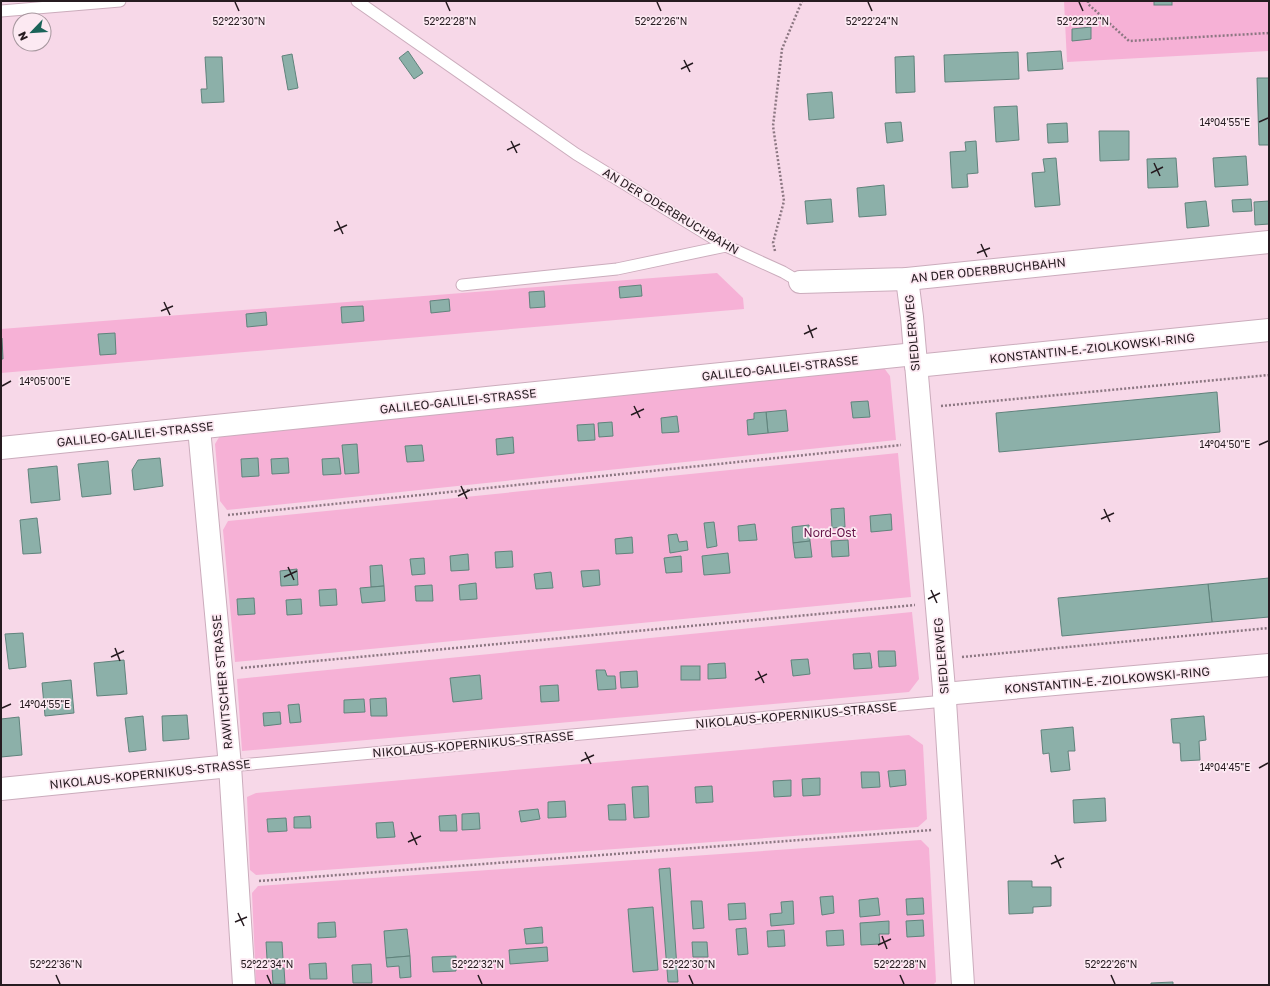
<svg xmlns="http://www.w3.org/2000/svg" width="1270" height="986" font-family="'Golos Text',sans-serif">
<rect width="100%" height="100%" fill="#f7d8e8"/>
<g fill="#f6b1d6">
<path d="M1064,1H1269V51L1067,62Z"/>
<path d="M717,273L743,298L744,309L1,373V329Z"/>
<path d="M881,364L890,376L896,440L227,510L220,501L215,444L221,434Z"/>
<path d="M898,453L911,597L235,662L223,530L228,521Z"/>
<path d="M912,612L919,679L909,692L242,751L237,679Z"/>
<path d="M909,735L923,745L927,819L918,827L256,875L250,870L247,797L256,793Z"/>
<path d="M921,840L929,848L936,982L933,985H256L252,893L258,886Z"/>
</g>
<g fill="#8cb0a9" stroke="#60837c">
<rect x="1154" y="1" width="18" height="4"/>
<path d="M1091,27V39L1072,41V29Z"/>
<path d="M408,51L423,73L414,79L399,58Z"/>
<path d="M1061,51L1063,69L1028,71L1027,53Z"/>
<path d="M1018,52L1019,79L945,82L944,55Z"/>
<path d="M292,54L298,88L288,90L282,56Z"/>
<path d="M914,56L915,92L896,93L895,57Z"/>
<path d="M205,57H222L224,102L202,103L201,89H207Z"/>
<path d="M1257,78H1269V145H1259Z"/>
<path d="M832,92L834,118L809,120L807,94Z"/>
<path d="M1017,106L1019,140L996,142L994,107Z"/>
<path d="M901,122L903,141L887,143L885,123Z"/>
<path d="M1067,123L1068,142L1048,143L1047,124Z"/>
<path d="M1099,131H1129V160L1100,161Z"/>
<path d="M976,141L978,173L967,174L968,187L952,188L950,152L966,151L965,142Z"/>
<path d="M1246,156L1248,185L1215,187L1213,158Z"/>
<path d="M1056,158L1060,205L1035,207L1032,173L1045,172L1043,159Z"/>
<path d="M1176,158L1178,187L1148,188L1147,159Z"/>
<path d="M884,185L886,215L859,217L857,188Z"/>
<path d="M831,199L833,222L807,224L805,201Z"/>
<path d="M1251,199L1252,211L1233,212L1232,200Z"/>
<path d="M1206,201L1209,226L1187,228L1185,203Z"/>
<path d="M1269,201V224L1255,225L1254,202Z"/>
<path d="M641,285L642,296L620,298L619,287Z"/>
<path d="M544,291L545,307L530,308L529,292Z"/>
<path d="M449,299L450,311L431,313L430,301Z"/>
<path d="M363,306L364,321L342,323L341,307Z"/>
<path d="M266,312L267,325L247,327L246,314Z"/>
<path d="M115,333L116,354L100,355L98,334Z"/>
<path d="M1,338H2L3,359H1Z"/>
<path d="M1217,392L1220,432L999,452L996,413Z"/>
<path d="M868,401L870,417L853,418L851,402Z"/>
<path d="M786,410L788,431L768,433L766,412Z"/>
<path d="M766,412L768,433L748,435L747,420L754,419V413Z"/>
<path d="M677,416L679,432L662,433L661,418Z"/>
<path d="M612,422L613,436L599,437L598,423Z"/>
<path d="M594,424L595,440L578,441L577,425Z"/>
<path d="M513,437L514,453L497,455L496,439Z"/>
<path d="M357,444L359,473L345,474L342,445Z"/>
<path d="M422,445L424,461L407,462L405,446Z"/>
<path d="M160,458L163,486L134,490L132,470L138,460Z"/>
<path d="M258,458L259,476L242,477L241,459Z"/>
<path d="M288,458L289,473L272,474L271,459Z"/>
<path d="M339,458L341,474L323,475L322,459Z"/>
<path d="M108,461L111,494L82,497L78,464Z"/>
<path d="M57,466L60,500L31,503L28,469Z"/>
<path d="M844,508L845,527L832,528L831,509Z"/>
<path d="M891,514L892,530L871,532L870,516Z"/>
<path d="M37,518L41,553L23,554L20,520Z"/>
<path d="M714,522L717,546L707,548L704,523Z"/>
<path d="M755,524L757,540L739,541L738,526Z"/>
<path d="M809,525L810,541L793,543L792,527Z"/>
<path d="M677,534L679,542L687,541L688,550L670,553L668,535Z"/>
<path d="M632,537L633,553L616,554L615,539Z"/>
<path d="M848,540L849,556L832,557L831,541Z"/>
<path d="M810,541L812,557L795,558L793,543Z"/>
<path d="M512,551L513,567L496,568L495,552Z"/>
<path d="M728,553L730,573L704,575L702,556Z"/>
<path d="M468,554L469,570L451,571L450,556Z"/>
<path d="M681,556L682,572L666,573L664,558Z"/>
<path d="M424,558L425,574L412,575L410,559Z"/>
<path d="M382,565L384,586L371,587L370,566Z"/>
<path d="M297,569L298,585L281,586L280,571Z"/>
<path d="M599,570L600,585L583,587L581,571Z"/>
<path d="M551,572L553,588L536,589L534,574Z"/>
<path d="M1269,578V617L1212,622L1208,584Z"/>
<path d="M476,583L477,599L460,600L459,585Z"/>
<path d="M1208,584L1212,622L1062,636L1058,598Z"/>
<path d="M432,585L433,601H416L415,586Z"/>
<path d="M384,586L385,601L362,603L360,588Z"/>
<path d="M336,589L337,605L320,606L319,590Z"/>
<path d="M254,598L255,614L238,615L237,599Z"/>
<path d="M301,599L302,614L287,615L286,600Z"/>
<path d="M23,633L26,667L9,669L5,634Z"/>
<path d="M878,651H895L896,666L879,667Z"/>
<path d="M870,653L872,668L854,669L853,654Z"/>
<path d="M808,659L810,674L793,676L791,660Z"/>
<path d="M124,660L127,694L97,696L94,663Z"/>
<path d="M725,663L726,678L708,679V664Z"/>
<rect x="681" y="666" width="19" height="14"/>
<path d="M596,670H605L607,676H615L616,689L598,690Z"/>
<path d="M637,671L638,687L621,688L620,672Z"/>
<path d="M480,675L482,699L453,702L450,678Z"/>
<path d="M71,680L74,713L45,716L42,683Z"/>
<path d="M558,685L559,701L541,702L540,686Z"/>
<path d="M386,698L387,716H371L370,699Z"/>
<path d="M364,699L365,712L344,713V700Z"/>
<path d="M299,704L301,722L290,723L288,705Z"/>
<path d="M280,712L281,724L264,726L263,713Z"/>
<path d="M187,715L189,739L163,741L162,716Z"/>
<path d="M143,716L146,750L129,752L125,718Z"/>
<path d="M1204,716L1206,740L1199,741L1200,760L1181,761L1180,743H1173L1171,719Z"/>
<path d="M19,717L22,755L1,757V719Z"/>
<path d="M1073,727L1075,751H1068L1070,770L1051,772L1049,753L1043,754L1041,730Z"/>
<path d="M905,770L906,785L890,787L888,771Z"/>
<path d="M861,772H879L880,787L862,788Z"/>
<path d="M820,778V795L803,796L802,779Z"/>
<path d="M791,780V796L774,797L773,781Z"/>
<path d="M648,786L649,817L634,818L632,787Z"/>
<path d="M712,786L713,802L696,803L695,787Z"/>
<path d="M1105,798L1106,821L1074,823L1073,800Z"/>
<path d="M565,801L566,817L548,818V802Z"/>
<path d="M625,804L626,820H609L608,805Z"/>
<path d="M538,809L540,819L521,822L519,811Z"/>
<path d="M479,813L480,829L462,830V814Z"/>
<path d="M456,815L457,831H440L439,816Z"/>
<path d="M310,816L311,828H294V817Z"/>
<path d="M286,818L287,831L268,832L267,819Z"/>
<path d="M393,822L395,837L377,838L376,823Z"/>
<path d="M670,868L678,982H668L659,869Z"/>
<path d="M1008,881H1032V887H1051V906L1033,907V913L1009,914Z"/>
<path d="M833,896L834,913L822,915L820,897Z"/>
<path d="M878,898L880,915L860,917L859,900Z"/>
<path d="M923,898L924,914L907,915L906,899Z"/>
<path d="M691,901H702L704,928L693,929Z"/>
<path d="M793,901L794,924L771,926L770,914L782,913L781,902Z"/>
<path d="M745,903L746,919L729,920L728,904Z"/>
<path d="M653,907L658,970L633,972L628,909Z"/>
<path d="M923,920L924,936L907,937L906,921Z"/>
<path d="M889,921V934H879L880,944L861,945L860,923Z"/>
<path d="M335,922L336,937L318,938V923Z"/>
<path d="M542,927L543,943L526,944L524,929Z"/>
<path d="M746,928L748,954L738,955L736,929Z"/>
<path d="M407,929L410,956L386,958L384,931Z"/>
<path d="M784,930L785,946L768,947L767,931Z"/>
<path d="M843,930L844,945L827,946L826,931Z"/>
<path d="M266,942H282L283,959H267Z"/>
<path d="M692,942H707L708,957H693Z"/>
<path d="M547,947L548,961L510,964L509,950Z"/>
<path d="M410,956L411,977L400,978L399,966L387,967L386,958Z"/>
<path d="M456,956V971L433,972L432,957Z"/>
<path d="M326,963L327,979H310L309,964Z"/>
<path d="M371,964L372,983H353L352,965Z"/>
<path d="M272,968H284L285,984H273Z"/>
<path d="M1173,982V985H1151V983Z"/>
</g>
<g fill="none" stroke-linecap="round" stroke-linejoin="round">
<defs>
<g id="lane">
<path d="M357,1L576,154L726,246L783,272L800,282"/>
<path d="M1,11L120,1"/>
<path d="M462,285L617,269L726,246"/>
<path d="M230,766L945,701"/>
</g>
<g id="street">
<path d="M907,279L912,317L945,701L963,985"/>
<path d="M800,282L907,279L1269,242"/>
<path d="M916,366L1269,330"/>
<path d="M199,428L230,766L244,985"/>
<path d="M1,448L915,354"/>
<path d="M944,694L1269,665"/>
<path d="M1,789L230,766"/>
</g>
</defs>
<use href="#lane" stroke="#cbacbc" stroke-width="13"/>
<use href="#street" stroke="#cbacbc" stroke-width="24"/>
<g stroke="#8c7782" stroke-width="2.5" stroke-dasharray="2 2" stroke-linecap="butt">
<path d="M1088,1V4L1129,41L1269,33"/>
<path d="M775,251L773,243L784,201L773,126L782,49L802,1"/>
<path d="M941,406L1269,375"/>
<path d="M228,515L901,445"/>
<path d="M962,657L1269,628"/>
<path d="M241,668L915,605"/>
<path d="M259,881L932,830"/>
</g>
<use href="#lane" stroke="#fff" stroke-width="11"/>
<use href="#street" stroke="#fff" stroke-width="22"/>
</g>
<path fill="none" stroke="#261b20" stroke-width="1.5" d="M235,2L239,11M446,2L450,11M657,2L661,11M868,2L872,11M1079,2L1083,11M684,60L690,72M681,69L693,63M1259,122L1268,118M511,141L517,153M507,150L520,144M1154,163L1160,176M1151,173L1163,167M337,221L343,234M334,231L347,225M981,244L987,257M977,253L990,248M164,302L170,315M161,311L173,306M808,325L813,338M804,334L817,328M2,386L11,381M634,406L640,418M631,415L644,409M1259,445L1268,441M461,486L467,499M458,496L470,490M1104,509L1110,522M1101,519L1114,513M288,567L294,580M284,577L297,571M931,590L937,603M928,599L940,593M115,648L120,661M111,657L124,651M758,671L764,683M755,680L767,674M2,708L11,704M585,752L591,764M581,761L594,755M1259,768L1268,763M411,832L417,845M408,842L421,836M1055,855L1061,868M1051,864L1064,858M238,913L244,926M235,922L247,917M882,936L887,949M878,945L891,939M56,975L60,984M267,975L271,984M478,975L482,984M689,975L693,984M900,975L904,984M1111,975L1115,984"/>
<g text-anchor="middle" dominant-baseline="central" stroke-width="3.5" stroke-linejoin="round" paint-order="stroke">
<g font-size="12" fill="#261b20" stroke="#fce9f2">
<text transform="translate(671 211) rotate(31)">AN DER ODERBRUCHBAHN</text>
<text transform="translate(988 270) rotate(-6)">AN DER ODERBRUCHBAHN</text>
<text transform="translate(912 333) rotate(-95)">SIEDLERWEG</text>
<text transform="translate(1092 348) rotate(-6)">KONSTANTIN-E.-ZIOLKOWSKI-RING</text>
<text transform="translate(780 368) rotate(-6)">GALILEO-GALILEI-STRASSE</text>
<text transform="translate(458 401) rotate(-6)">GALILEO-GALILEI-STRASSE</text>
<text transform="translate(135 434) rotate(-6)">GALILEO-GALILEI-STRASSE</text>
<text transform="translate(941 656) rotate(-95)">SIEDLERWEG</text>
<text transform="translate(1107 680) rotate(-5)">KONSTANTIN-E.-ZIOLKOWSKI-RING</text>
<text transform="translate(222 682) rotate(-95)">RAWITSCHER STRASSE</text>
<text transform="translate(796 715) rotate(-5)">NIKOLAUS-KOPERNIKUS-STRASSE</text>
<text transform="translate(473 744) rotate(-5)">NIKOLAUS-KOPERNIKUS-STRASSE</text>
<text transform="translate(150 774) rotate(-6)">NIKOLAUS-KOPERNIKUS-STRASSE</text>
</g>
<g font-size="12" fill="#651449" stroke="#fce9f2">
<text x="830" y="532">Nord-Ost</text>
</g>
</g>
<g font-size="10" text-anchor="middle" fill="#261b20" stroke="#fce9f2" stroke-width="3.5" stroke-linejoin="round" paint-order="stroke">
<text x="239" y="25">52°22'30"N</text>
<text x="450" y="25">52°22'28"N</text>
<text x="661" y="25">52°22'26"N</text>
<text x="1083" y="25">52°22'22"N</text>
<text x="872" y="25">52°22'24"N</text>
<text x="1225" y="126">14°04'55"E</text>
<text x="45" y="385">14°05'00"E</text>
<text x="1225" y="448">14°04'50"E</text>
<text x="45" y="708">14°04'55"E</text>
<text x="1225" y="771">14°04'45"E</text>
<text x="56" y="968">52°22'36"N</text>
<text x="267" y="968">52°22'34"N</text>
<text x="478" y="968">52°22'32"N</text>
<text x="689" y="968">52°22'30"N</text>
<text x="900" y="968">52°22'28"N</text>
<text x="1111" y="968">52°22'26"N</text>
</g>
<rect width="1270" height="986" fill="none" stroke="#261b20" stroke-width="4"/>
<g transform="translate(32 32) rotate(245)"><circle r="19" fill="#fce9f2" stroke="#a6979e"/>
<path d="M0-3L7 15L0 10L-7 15Z" fill="#1b6459"/>
<text y="-6" font-size="11" font-weight="bold" text-anchor="middle" fill="#261b20">N</text>
</g>
</svg>
